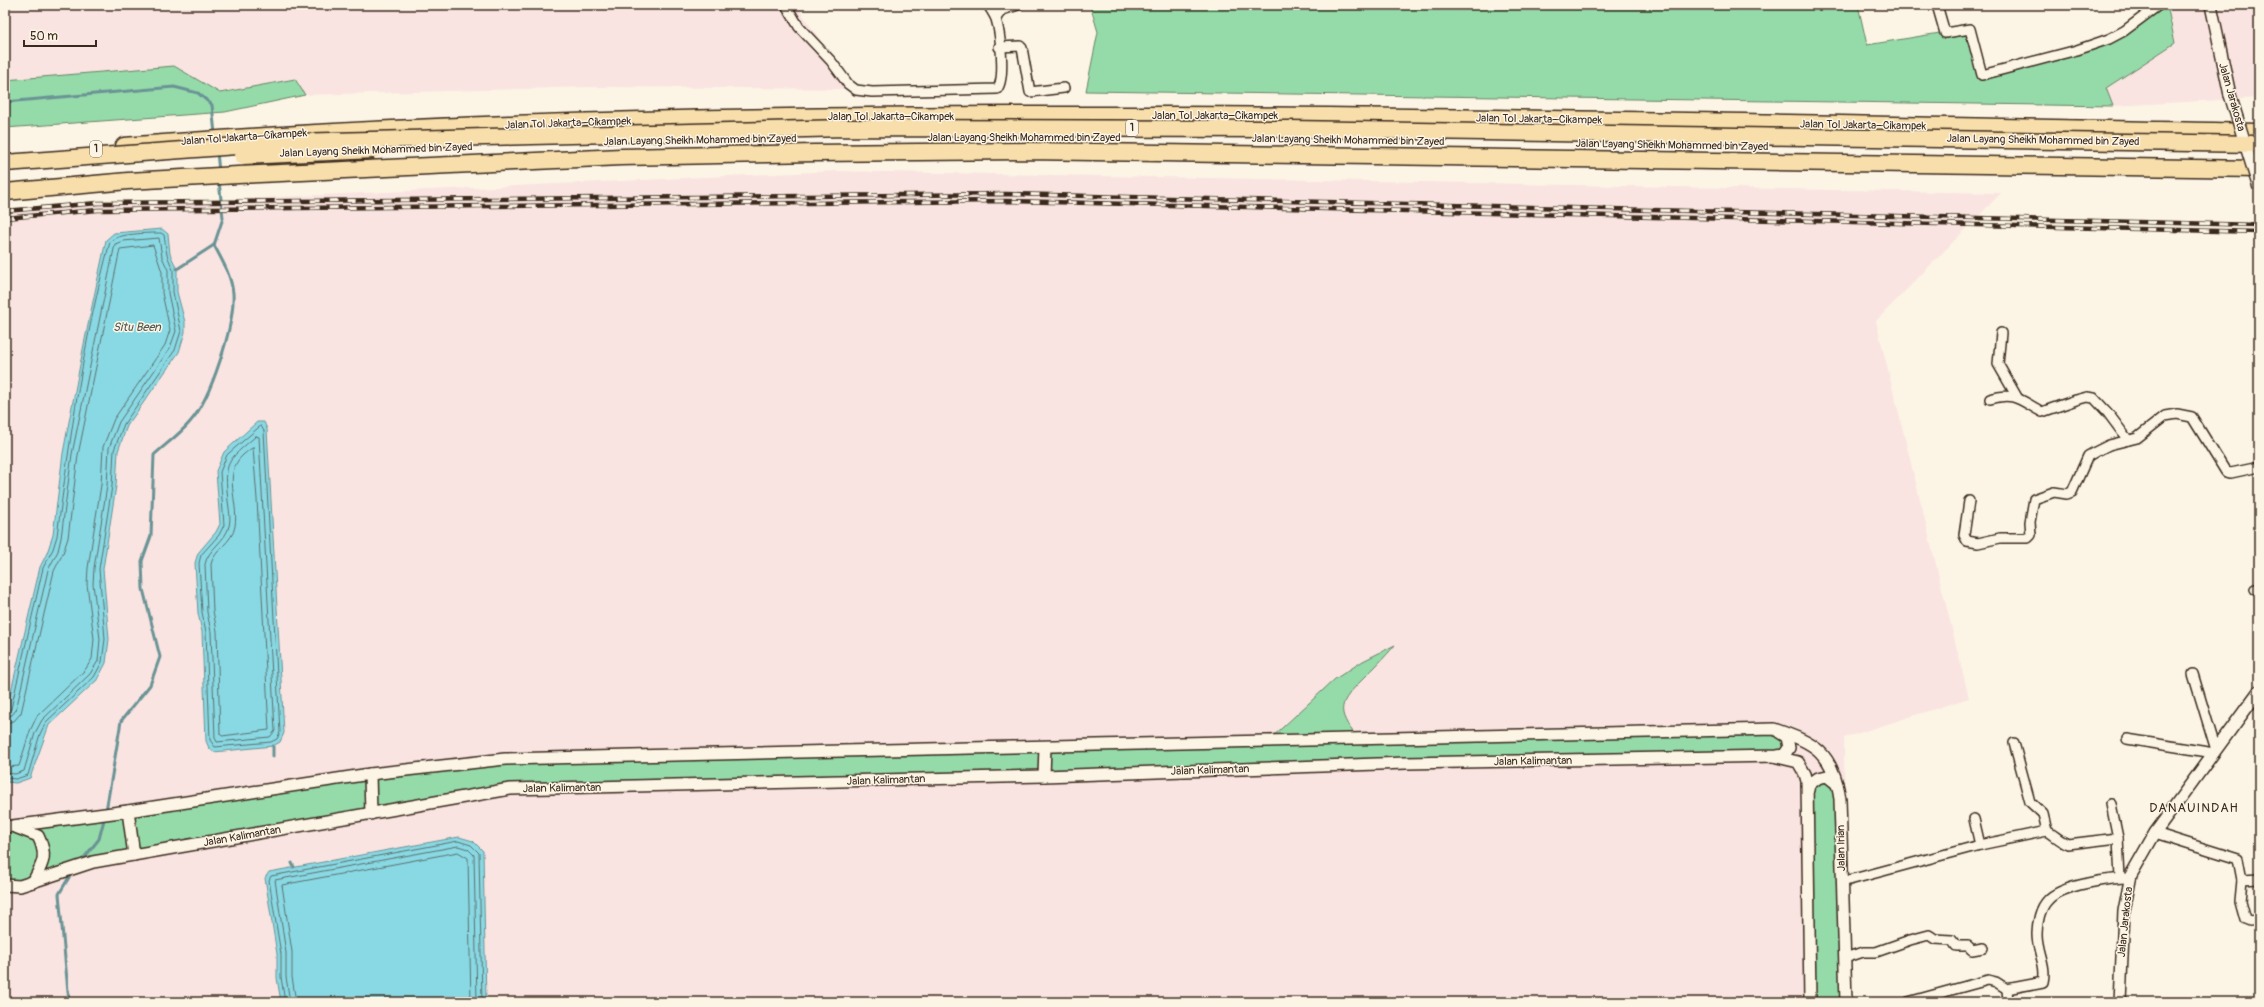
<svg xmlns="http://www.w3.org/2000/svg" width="2264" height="1007" font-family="Pangolin,sans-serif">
<rect width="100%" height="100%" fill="#fcf5e5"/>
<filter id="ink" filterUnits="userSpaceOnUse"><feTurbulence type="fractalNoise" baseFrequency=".025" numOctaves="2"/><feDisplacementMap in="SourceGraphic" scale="8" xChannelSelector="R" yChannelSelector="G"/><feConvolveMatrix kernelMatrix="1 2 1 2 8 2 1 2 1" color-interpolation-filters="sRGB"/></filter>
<g filter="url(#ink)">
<g fill="#f9e4e1">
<path d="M5,5H796L854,89L592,87L305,95L294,79L220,93L174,66L5,80Z"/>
<path d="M2167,5H2259V98L2113,106L2105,88L2175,43Z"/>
<path d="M836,171L2001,193L1876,321L1969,698L1844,738L1846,1002H5V214L62,207Z"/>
</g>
<g fill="#95dba9" stroke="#688264">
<path d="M1090,5H1858L1867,45L1964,29L1978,73L2126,33L2159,5H2167L2175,43L2106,88L2113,106L1086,91L1098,32Z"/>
<path d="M174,66L220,93L295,79L305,95L225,112L5,128V80Z"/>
<path d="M1395,645C1385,657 1374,668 1363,679C1340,702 1334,710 1358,738L1783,734L1788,752L510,789L134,855L5,885V827L505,759L1269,740L1335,679L1363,661Z"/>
<path d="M1814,780L1838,784L1846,1002H1810L1811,782Z"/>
</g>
<g fill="#89d9e4" stroke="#6a9395">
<path d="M162,229L168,234L170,254L177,269V292L185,322V332L179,352L127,426L118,451L116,486L103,569L109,639L106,663L97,680L49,725L30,778L16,783L6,782L5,717L40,567L47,553L53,535L63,453L84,344L106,240L114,233Z"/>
<path d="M257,422H264L267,429L284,733L280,742L273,746L214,752L209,748L206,741L202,632L198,613L195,563L198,553L216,532L220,524L216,471L224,452Z"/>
<path d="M459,837L473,841L483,851L486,1002H281L277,978V954L265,878L269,872Z"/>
</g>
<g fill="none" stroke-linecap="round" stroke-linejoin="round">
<g stroke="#5a706d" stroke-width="1">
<path d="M261,426L264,431L280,732L277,739L271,742L215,747L210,740L206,632L202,612L199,563L201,555L219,535L224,525L220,472L227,455Z"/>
<path d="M256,436L259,437L275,731L270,737L217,742L215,738L211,632L207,612L205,564C208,549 226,541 229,526C231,518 229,509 228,501C224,461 226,462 256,436Z"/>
<path d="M253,448L257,499L269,730L222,736L220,734L217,631L213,611L211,564C214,550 233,542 235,526C239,501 222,474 243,455C246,453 249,449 253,448Z"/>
<path d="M5,712L11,709L43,568L53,549L57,536C70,438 84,337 110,242C116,233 150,233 161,233L164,235L167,255L173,270V292L181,331L175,350L124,424L114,450L112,486L99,569L105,639L102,662L94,677L46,722L40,734L28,775L16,779L5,778"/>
<path d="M5,717L12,715L16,710L48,570L58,551L61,538L72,454L115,244L123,241L159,238L162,257L168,270V293L176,331L170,348L119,422L109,448L107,486L94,568L93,584L100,639L98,661L90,674L42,720L35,733L24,771L15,774L5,773"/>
<path d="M5,723L14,721L21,713L54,571L63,553L68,538L78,455L120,249L153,245L162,272V293L170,330L165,345L114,419L103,447L101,485L88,568L87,584L94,639L92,659L85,670L37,716L30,731L19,766L5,767"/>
<path d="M285,1002L281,977V954L269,880L271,876L458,841L471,845L479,853L482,1002"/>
<path d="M290,1002L286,977V953L275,880L458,846L468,849L474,855L477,1002"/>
<path d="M296,1002L292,977V952L282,885L458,852L468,858L471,1002"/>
</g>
<g stroke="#6a9395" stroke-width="3">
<path d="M5,102L174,87L198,93L212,105L215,134"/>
<path d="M217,152L219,172"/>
<path d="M177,269L214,245"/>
<path d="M273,746V756"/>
<path d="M106,811L121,721L150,685L160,657L143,589L142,561L151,536L154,455C166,444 180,434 190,422C211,399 235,324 233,293C231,275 222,260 214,245L223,218L219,181"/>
<path d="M80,863L99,839L105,816"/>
<path d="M292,863L294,867"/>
<path d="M69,1002L59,894L71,874"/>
</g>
<defs>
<g id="minor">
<path d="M786,5L799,27L831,61L848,84L856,90L872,92L997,89C1006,79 1000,32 996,19C994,14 991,10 988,5"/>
<path d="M1937,5L1945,33L1970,29L1982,75L2077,50L2109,39L2124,31L2159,5"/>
<path d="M996,18L1002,10L1018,5"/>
<path d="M999,47L1020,46L1022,48L1030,92L1064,88"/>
<path d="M2001,333L1998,364L2017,397"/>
<path d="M1990,399C2015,391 2021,401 2042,412L2076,400L2087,397L2094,398L2108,413L2128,440"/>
<path d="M1969,501L1964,535L1967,541L1978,543L2000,538H2028L2031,535L2030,522L2034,499L2054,492L2067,494L2072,492L2088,456L2095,452L2109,445L2137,438L2165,416L2177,414L2192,417L2226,472L2231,473L2259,467"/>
<path d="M2255,589H2259"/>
<path d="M2193,674L2216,750"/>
<path d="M2127,739L2214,753"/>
<path d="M2014,743L2030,802L2043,814L2047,831"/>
<path d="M2111,804L2118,838L2120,878"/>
<path d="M1974,819L1980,845"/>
<path d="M2155,833L2238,859L2242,880L2259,879"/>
<path d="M2242,880L2240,901L2245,919L2250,921L2259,919"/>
<path d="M1842,882L1980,845L2047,831C2055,835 2059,841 2068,844L2118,838"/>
<path d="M1845,958L1863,952H1876L1910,940L1929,935L1935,939L1952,940L1956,946H1968L1972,950L1983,948"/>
<path d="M1908,1002L1988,980L1996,982L2007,989"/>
<path d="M2008,1002L2007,989L2043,982C2047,965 2037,952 2037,934C2037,923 2040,908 2048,900C2061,885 2111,878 2130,878"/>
</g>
<g id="tertiary">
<path d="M2211,5L2230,95"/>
<path d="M1777,757L1798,762L1805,774L1807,781L1810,1002"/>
<path d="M370,774L371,814"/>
<path d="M1044,776L1045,747"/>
<path d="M1808,790L1809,785L1818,778L1827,776L1837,784"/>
<path d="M128,811L134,855"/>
<path d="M5,827L128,811L370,774L505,759L1774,729C1815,743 1833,752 1840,799L1846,1002"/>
<path d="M15,827L38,836C48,856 43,863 33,882"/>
<path d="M5,885L20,886L93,862L510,789L1044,776L1406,763L1777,756L1784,755L1789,748L1787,737L1779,732"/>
<path d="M2120,1002L2124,911L2131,875L2155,833L2259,691"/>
</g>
<g id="motorway">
<path d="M124,146C474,118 825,114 1175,115C1536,117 1898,125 2259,132"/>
<path d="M5,192L128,181L238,175L621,157L814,153L1027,151L2259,169"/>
</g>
</defs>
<use href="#minor" stroke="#3b2a1e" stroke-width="12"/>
<use href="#tertiary" stroke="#3b2a1e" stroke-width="14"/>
<use href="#motorway" stroke="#3b2a1e" stroke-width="19"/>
<use href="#minor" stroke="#fcf5e5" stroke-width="9"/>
<use href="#tertiary" stroke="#fcf5e5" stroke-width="11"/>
<use href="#motorway" stroke="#f8deab" stroke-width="16"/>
<defs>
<g id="rail">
<path d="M5,211L98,203L1006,194L2259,225"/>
<path d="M5,218L98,210L1006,201L2259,232"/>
</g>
</defs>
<use href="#rail" stroke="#3b2a1e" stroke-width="4.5"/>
<use href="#rail" stroke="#fcf5e5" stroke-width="3" stroke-dasharray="9" stroke-linecap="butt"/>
<defs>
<path id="tertiary-bridge" d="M2230,95L2259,188"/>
<g id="motorway-bridge">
<path d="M243,156L374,150"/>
<path d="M5,163L293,142L845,128L1289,129L2259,144"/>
</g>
</defs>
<use href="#tertiary-bridge" stroke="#3b2a1e" stroke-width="14" stroke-linecap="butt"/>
<use href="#motorway-bridge" stroke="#3b2a1e" stroke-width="19" stroke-linecap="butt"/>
<use href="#tertiary-bridge" stroke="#fcf5e5" stroke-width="11"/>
<use href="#motorway-bridge" stroke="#f8deab" stroke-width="16"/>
</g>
</g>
<g text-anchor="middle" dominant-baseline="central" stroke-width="3" stroke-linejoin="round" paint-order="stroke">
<g fill="#fcf5e5" stroke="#75675a" stroke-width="1">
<rect x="1126" y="120" width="12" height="16" rx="3"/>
<rect x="90" y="141" width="12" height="16" rx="3"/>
</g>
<g font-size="10" font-weight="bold" fill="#3b2a1e">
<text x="1132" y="128">1</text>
<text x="96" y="149">1</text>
</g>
<g font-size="11" fill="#3b2a1e" stroke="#fcf5e5">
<text transform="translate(2232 97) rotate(74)">Jalan Jarakosta</text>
<text x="1215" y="115">Jalan Tol Jakarta–Cikampek</text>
<text x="891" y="116">Jalan Tol Jakarta–Cikampek</text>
<text transform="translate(1539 119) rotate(1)">Jalan Tol Jakarta–Cikampek</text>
<text transform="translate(568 123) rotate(-2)">Jalan Tol Jakarta–Cikampek</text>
<text transform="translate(1863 125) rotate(1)">Jalan Tol Jakarta–Cikampek</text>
<text transform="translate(244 137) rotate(-4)">Jalan Tol Jakarta–Cikampek</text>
<text x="1024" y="137">Jalan Layang Sheikh Mohammed bin Zayed</text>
<text transform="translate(700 140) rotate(-1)">Jalan Layang Sheikh Mohammed bin Zayed</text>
<text transform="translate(1348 140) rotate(1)">Jalan Layang Sheikh Mohammed bin Zayed</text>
<text transform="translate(2043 140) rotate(1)">Jalan Layang Sheikh Mohammed bin Zayed</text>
<text transform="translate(1672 145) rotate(1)">Jalan Layang Sheikh Mohammed bin Zayed</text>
<text transform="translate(376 150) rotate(-2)">Jalan Layang Sheikh Mohammed bin Zayed</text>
<text transform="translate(1533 761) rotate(-1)">Jalan Kalimantan</text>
<text transform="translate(1210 770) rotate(-2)">Jalan Kalimantan</text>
<text transform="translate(886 780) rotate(-2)">Jalan Kalimantan</text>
<text transform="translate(562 788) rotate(-1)">Jalan Kalimantan</text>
<text transform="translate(242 836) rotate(-10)">Jalan Kalimantan</text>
<text transform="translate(1841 848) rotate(-91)">Jalan Irian</text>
<text transform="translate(2125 922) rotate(-84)">Jalan Jarakosta</text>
</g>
<g font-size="12" font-style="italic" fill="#4e5650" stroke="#fcf5e5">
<text x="137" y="327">Situ Been</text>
</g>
<g font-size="13" letter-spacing="1" fill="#3b2a1e" stroke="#fcf5e5">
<text x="2194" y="808">DANAUINDAH</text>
</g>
</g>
<rect width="2264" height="1007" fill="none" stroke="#fcf5e5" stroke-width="20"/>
<rect x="10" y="10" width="2244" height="987" fill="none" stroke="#3b2a1e" stroke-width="1.5" filter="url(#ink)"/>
<path d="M24 40v6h72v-6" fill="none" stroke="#3b2a1e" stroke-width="2"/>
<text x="30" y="40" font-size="12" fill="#3b2a1e" stroke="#fcf5e5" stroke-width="3" paint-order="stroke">50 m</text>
</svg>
